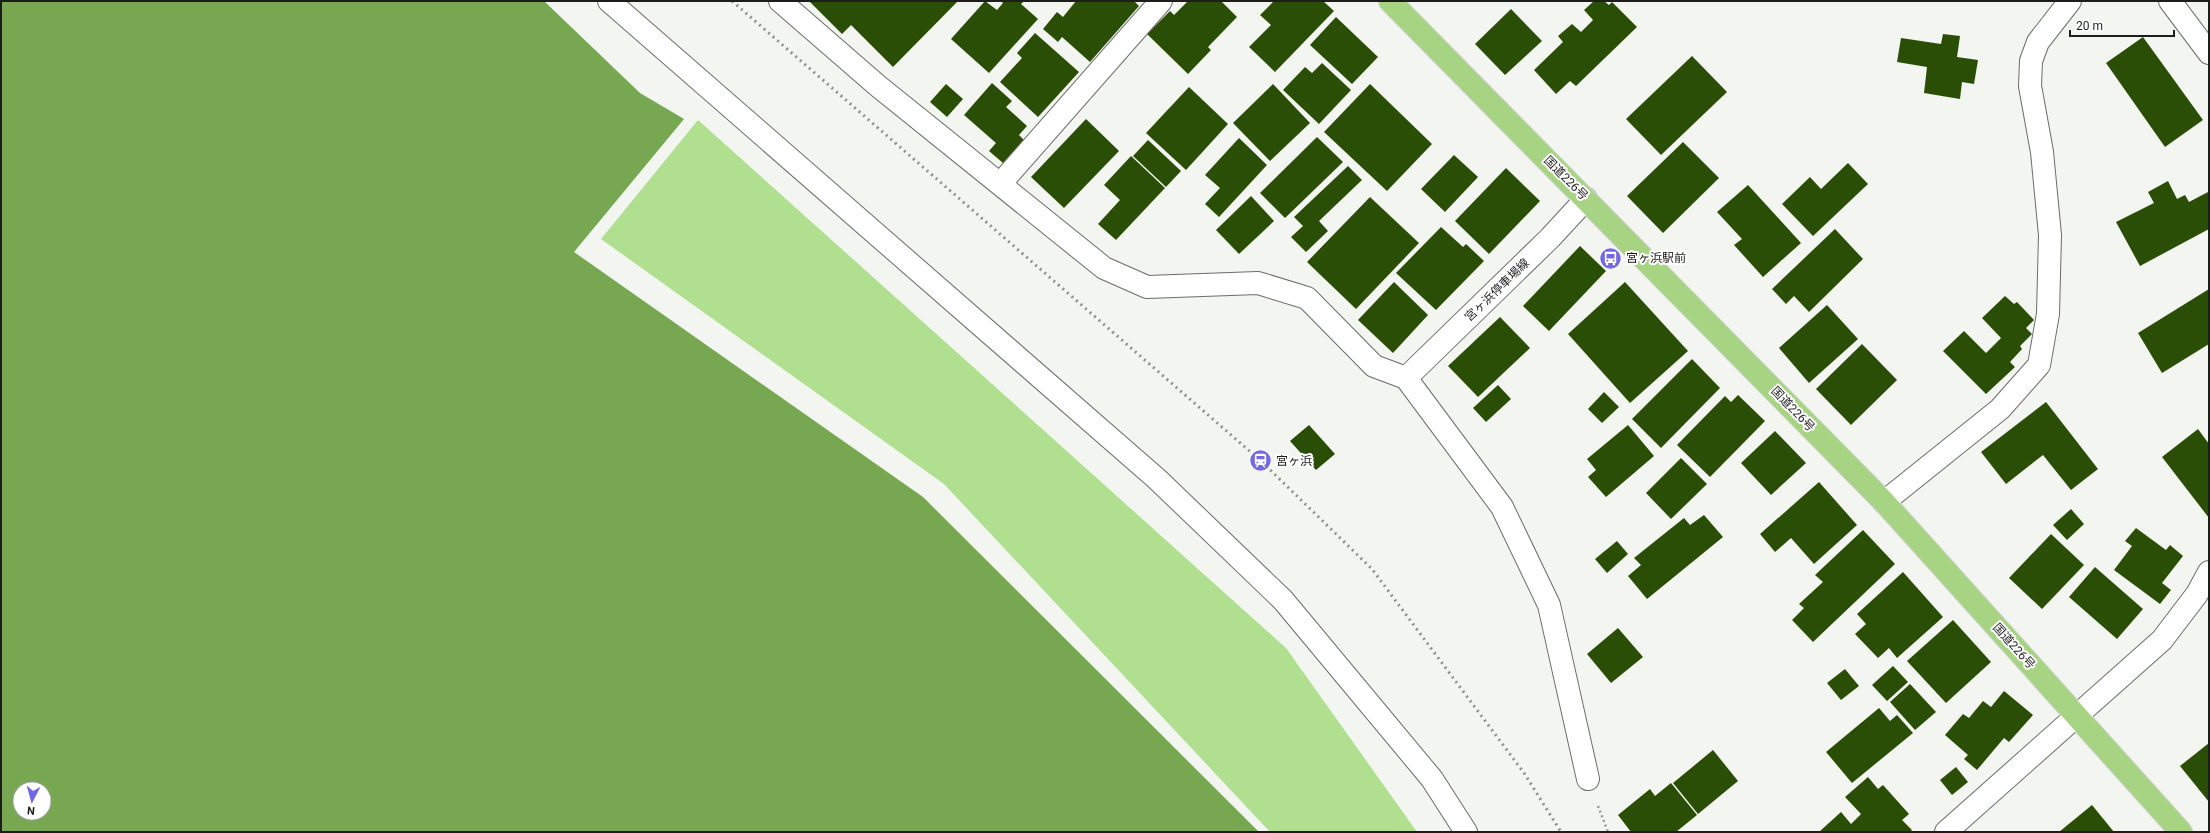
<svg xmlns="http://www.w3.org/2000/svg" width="2210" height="833" font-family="Roboto,'Noto Sans JP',sans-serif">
<rect width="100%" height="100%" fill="#f2f5f0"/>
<path fill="#b0df90" d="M698,120L1286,648L1417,832H1270L944,484L601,239Z"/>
<path fill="#77a851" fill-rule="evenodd" d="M1,1H544L640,93L684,119L574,252L923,497L1259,832H1ZM20,789H44V813H20Z"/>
<g fill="#2b4e06">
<path d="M809,1H958L893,67L851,25L842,34Z"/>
<path d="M985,1L997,10L1003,3L1001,1H1024L1021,4L1038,19L989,73L951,39Z"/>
<path d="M1076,1H1134L1139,6L1090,62L1062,37L1058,42L1043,29L1057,12L1063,17Z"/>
<path d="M1188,1H1221L1237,17L1208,47L1211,50L1188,74L1147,34L1170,11L1174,15Z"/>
<path d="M1274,1H1323L1334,11L1275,72L1249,47L1271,25L1260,15Z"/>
<path d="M1594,1H1604L1609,5L1612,2L1637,27L1576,86L1570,81L1556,94L1534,70L1563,42L1558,36L1572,24L1581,32L1593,20L1584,10Z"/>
<path d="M1511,9L1542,41L1505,75L1475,44Z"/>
<path d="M1336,17L1378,57L1352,84L1310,45Z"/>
<path d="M1035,33L1079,72L1038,117L1000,82L1022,58L1017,53Z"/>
<path d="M1943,34L1960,36L1957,57L1978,60L1974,84L1962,82L1960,99L1924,93L1927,67L1897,62L1901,38L1941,44Z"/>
<path d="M2143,37L2203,120L2165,147L2106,63Z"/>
<path d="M1692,56L1727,92L1661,155L1626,119Z"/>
<path d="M1322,63L1351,90L1319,124L1283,90L1305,67L1312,73Z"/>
<path d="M992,83L1012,101L1006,107L1027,126L1019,135L1024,140L1003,163L989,151L996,143L964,115Z"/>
<path d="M946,84L963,99L947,117L930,102Z"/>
<path d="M1273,84L1310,123L1270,161L1233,123Z"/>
<path d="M1370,84L1432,144L1387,191L1324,132Z"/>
<path d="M1189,87L1228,124L1186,170L1146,133Z"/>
<path d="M1086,119L1119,151L1064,208L1031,177Z"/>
<path d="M1317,137L1343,162L1285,218L1260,193Z"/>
<path d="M1239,138L1267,165L1219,217L1205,204L1220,188L1205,175Z"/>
<path d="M1148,140L1181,171L1166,187L1133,156Z"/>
<path d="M1683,142L1719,178L1663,233L1627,196Z"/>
<path d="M1454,155L1478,177L1445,212L1421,189Z"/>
<path d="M1131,156L1165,188L1116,240L1098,224L1120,200L1104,185Z"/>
<path d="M1848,163L1868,184L1813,236L1782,204L1810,177L1821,189Z"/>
<path d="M1348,166L1362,180L1319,221L1328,231L1306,252L1291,237L1303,226L1294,217Z"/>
<path d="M1506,168L1540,201L1489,254L1455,221Z"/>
<path d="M2168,181L2177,199L2185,195L2189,202L2208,192L2209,229L2140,266L2116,222L2154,203L2148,192Z"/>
<path d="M1748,185L1801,243L1763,277L1734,245L1742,239L1717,212Z"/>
<path d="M1251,196L1274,221L1239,254L1216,230Z"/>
<path d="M1370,197L1419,243L1356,309L1307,262Z"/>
<path d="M1441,227L1463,247L1466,244L1484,261L1436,310L1396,273Z"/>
<path d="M1835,229L1863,259L1809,312L1794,296L1786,304L1772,289Z"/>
<path d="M1580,246L1606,271L1549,331L1523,306Z"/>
<path d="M1394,282L1428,315L1393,353L1358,320Z"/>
<path d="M1625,282L1688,351L1630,403L1568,334Z"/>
<path d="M2209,289V344L2162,373L2138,333Z"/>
<path d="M2005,296L2014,304L2017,302L2034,320L2026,328L2032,334L2020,346L2022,349L2010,362L2015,367L1986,394L1943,351L1964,331L1986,353L2001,338L1982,318Z"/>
<path d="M1827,305L1858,339L1809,383L1779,348Z"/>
<path d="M1500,317L1530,348L1478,397L1448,366Z"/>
<path d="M1862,344L1897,380L1851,425L1816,389Z"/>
<path d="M1692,359L1720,388L1661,448L1632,419Z"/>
<path d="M1498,385L1511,399L1486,422L1473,408Z"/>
<path d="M1604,392L1619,407L1602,423L1588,409Z"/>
<path d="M1738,395L1765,421L1710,477L1677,445L1725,396L1731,402Z"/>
<path d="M2046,402L2098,469L2071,490L2043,455L2006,484L1981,452Z"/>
<path d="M1309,425L1335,454L1316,470L1290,441Z"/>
<path d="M1628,425L1654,456L1606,497L1588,477L1596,470L1587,459Z"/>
<path d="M2198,429L2209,444V518L2162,457Z"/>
<path d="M1775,431L1806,463L1771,495L1741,463Z"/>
<path d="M1681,458L1707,484L1671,519L1646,493Z"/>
<path d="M1819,482L1857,525L1814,564L1791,538L1775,552L1760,534Z"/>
<path d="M2071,509L2084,524L2067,540L2053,525Z"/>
<path d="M1704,515L1723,537L1647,599L1628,576L1641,565L1634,558L1684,518L1690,525Z"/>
<path d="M2136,528L2166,550L2170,545L2183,556L2162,583L2171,590L2160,604L2114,570L2132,546L2125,541Z"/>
<path d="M1863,530L1895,564L1813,642L1792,620L1804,608L1799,604L1823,582L1815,575Z"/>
<path d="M2051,534L2084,565L2042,609L2009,578Z"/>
<path d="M1617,541L1628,554L1607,573L1595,559Z"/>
<path d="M2095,567L2143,609L2117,639L2069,597Z"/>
<path d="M1903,572L1943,617L1897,658L1889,648L1878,658L1855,634L1866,624L1857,614Z"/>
<path d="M1953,620L1991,662L1946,703L1907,661Z"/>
<path d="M1618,628L1643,657L1611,683L1587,654Z"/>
<path d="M1893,666L1908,682L1887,701L1872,685Z"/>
<path d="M1845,669L1859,686L1841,700L1827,683Z"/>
<path d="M1910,684L1936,712L1915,730L1890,702Z"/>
<path d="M2004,691L2033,715L2009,742L2004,738L1977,770L1964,759L1968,755L1945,735L1963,714L1969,718L1983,701L1991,707Z"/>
<path d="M1879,708L1890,721L1897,715L1913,733L1852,783L1826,752Z"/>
<path d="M2209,743V802L2180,766Z"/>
<path d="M1713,750L1738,781L1698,814L1673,783Z"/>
<path d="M1956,767L1968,782L1952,795L1940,780Z"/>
<path d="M1868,777L1878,789L1883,785L1909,814L1902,820L1912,830L1910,832H1819L1841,812L1851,824L1861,814L1845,797Z"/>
<path d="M1671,783L1697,815L1676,832H1631L1618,815L1650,789L1655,796Z"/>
<path d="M2092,805L2114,832H2059Z"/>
</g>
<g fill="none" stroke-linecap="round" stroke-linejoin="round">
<defs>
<g id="minor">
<path d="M780,1L878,86L1104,268L1147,287L1258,283L1307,298L1374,366L1406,378L1502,507L1549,605L1588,779"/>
<path d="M2170,1L2209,53"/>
<path d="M1001,183L1161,1"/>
<path d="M1884,502L2000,409L2039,365L2048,314L2050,235L2042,152L2030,86L2031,61L2038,42L2070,1"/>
<path d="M1946,832L2162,640L2197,594L2209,572"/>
</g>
<path id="tertiary" d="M609,1L1157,479L1283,600L1432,779L1466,832"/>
<path id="secondary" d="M1406,378L1550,238L1586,199"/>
<path id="trunk" d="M1390,1L1884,502L2181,832"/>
</defs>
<use href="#minor" stroke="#6b6d69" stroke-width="24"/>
<use href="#tertiary" stroke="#6b6d69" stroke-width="24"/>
<use href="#secondary" stroke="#6b6d69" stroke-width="24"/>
<use href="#trunk" stroke="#d2d2d2" stroke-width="24"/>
<path stroke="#999b98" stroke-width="2.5" stroke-dasharray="2 3" stroke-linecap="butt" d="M1598,806L1608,832"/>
<use href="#minor" stroke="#fff" stroke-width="22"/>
<use href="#tertiary" stroke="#fff" stroke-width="22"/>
<use href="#secondary" stroke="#fff" stroke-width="22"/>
<use href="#trunk" stroke="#a7d483" stroke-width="22"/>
<path stroke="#8f918d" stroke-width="3" stroke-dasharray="2 4" stroke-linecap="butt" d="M732,1L1261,461L1372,569L1524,773L1561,832"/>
</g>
<defs>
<symbol id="bus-disc" viewBox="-11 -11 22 22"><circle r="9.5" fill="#7369e4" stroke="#fff"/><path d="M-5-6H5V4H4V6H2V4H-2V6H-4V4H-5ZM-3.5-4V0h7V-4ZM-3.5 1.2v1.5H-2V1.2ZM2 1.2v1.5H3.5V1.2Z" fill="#fff"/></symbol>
<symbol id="station-disc" viewBox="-11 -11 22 22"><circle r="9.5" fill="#7369e4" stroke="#fff"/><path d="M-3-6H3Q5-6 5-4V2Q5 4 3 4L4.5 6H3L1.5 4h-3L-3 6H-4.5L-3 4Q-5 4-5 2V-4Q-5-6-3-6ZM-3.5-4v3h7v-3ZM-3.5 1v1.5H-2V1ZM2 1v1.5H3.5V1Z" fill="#fff"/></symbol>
</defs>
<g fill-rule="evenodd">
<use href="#bus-disc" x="1598" y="246" width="25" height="25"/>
<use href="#station-disc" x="1248" y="448" width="25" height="25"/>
</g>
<g text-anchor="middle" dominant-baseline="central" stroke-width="4" stroke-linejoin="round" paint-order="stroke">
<g font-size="12" fill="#1d1e1c" stroke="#fff">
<text transform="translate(1566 178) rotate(45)">国道226号</text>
<text transform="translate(1497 290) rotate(-44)">宮ヶ浜停車場線</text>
<text transform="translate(1793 409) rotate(46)">国道226号</text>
<text transform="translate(2014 646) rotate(48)">国道226号</text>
</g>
<g font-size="12" fill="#1d1e1c" stroke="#fff" text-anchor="start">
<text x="1626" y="258">宮ヶ浜駅前</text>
<text x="1276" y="461">宮ヶ浜</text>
</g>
</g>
<rect width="2210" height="833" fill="none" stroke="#1d1e1c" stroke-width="4"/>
<g transform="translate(32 801) rotate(186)"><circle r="19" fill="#ffffff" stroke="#a5a5a4"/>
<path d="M0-3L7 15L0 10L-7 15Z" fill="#7369e4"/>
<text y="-6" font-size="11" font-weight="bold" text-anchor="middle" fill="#1d1e1c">N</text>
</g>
<path d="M2070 30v6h104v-6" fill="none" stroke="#1d1e1c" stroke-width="2"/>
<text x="2076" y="30" font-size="12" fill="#1d1e1c" stroke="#ffffff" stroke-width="3" paint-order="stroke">20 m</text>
</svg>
